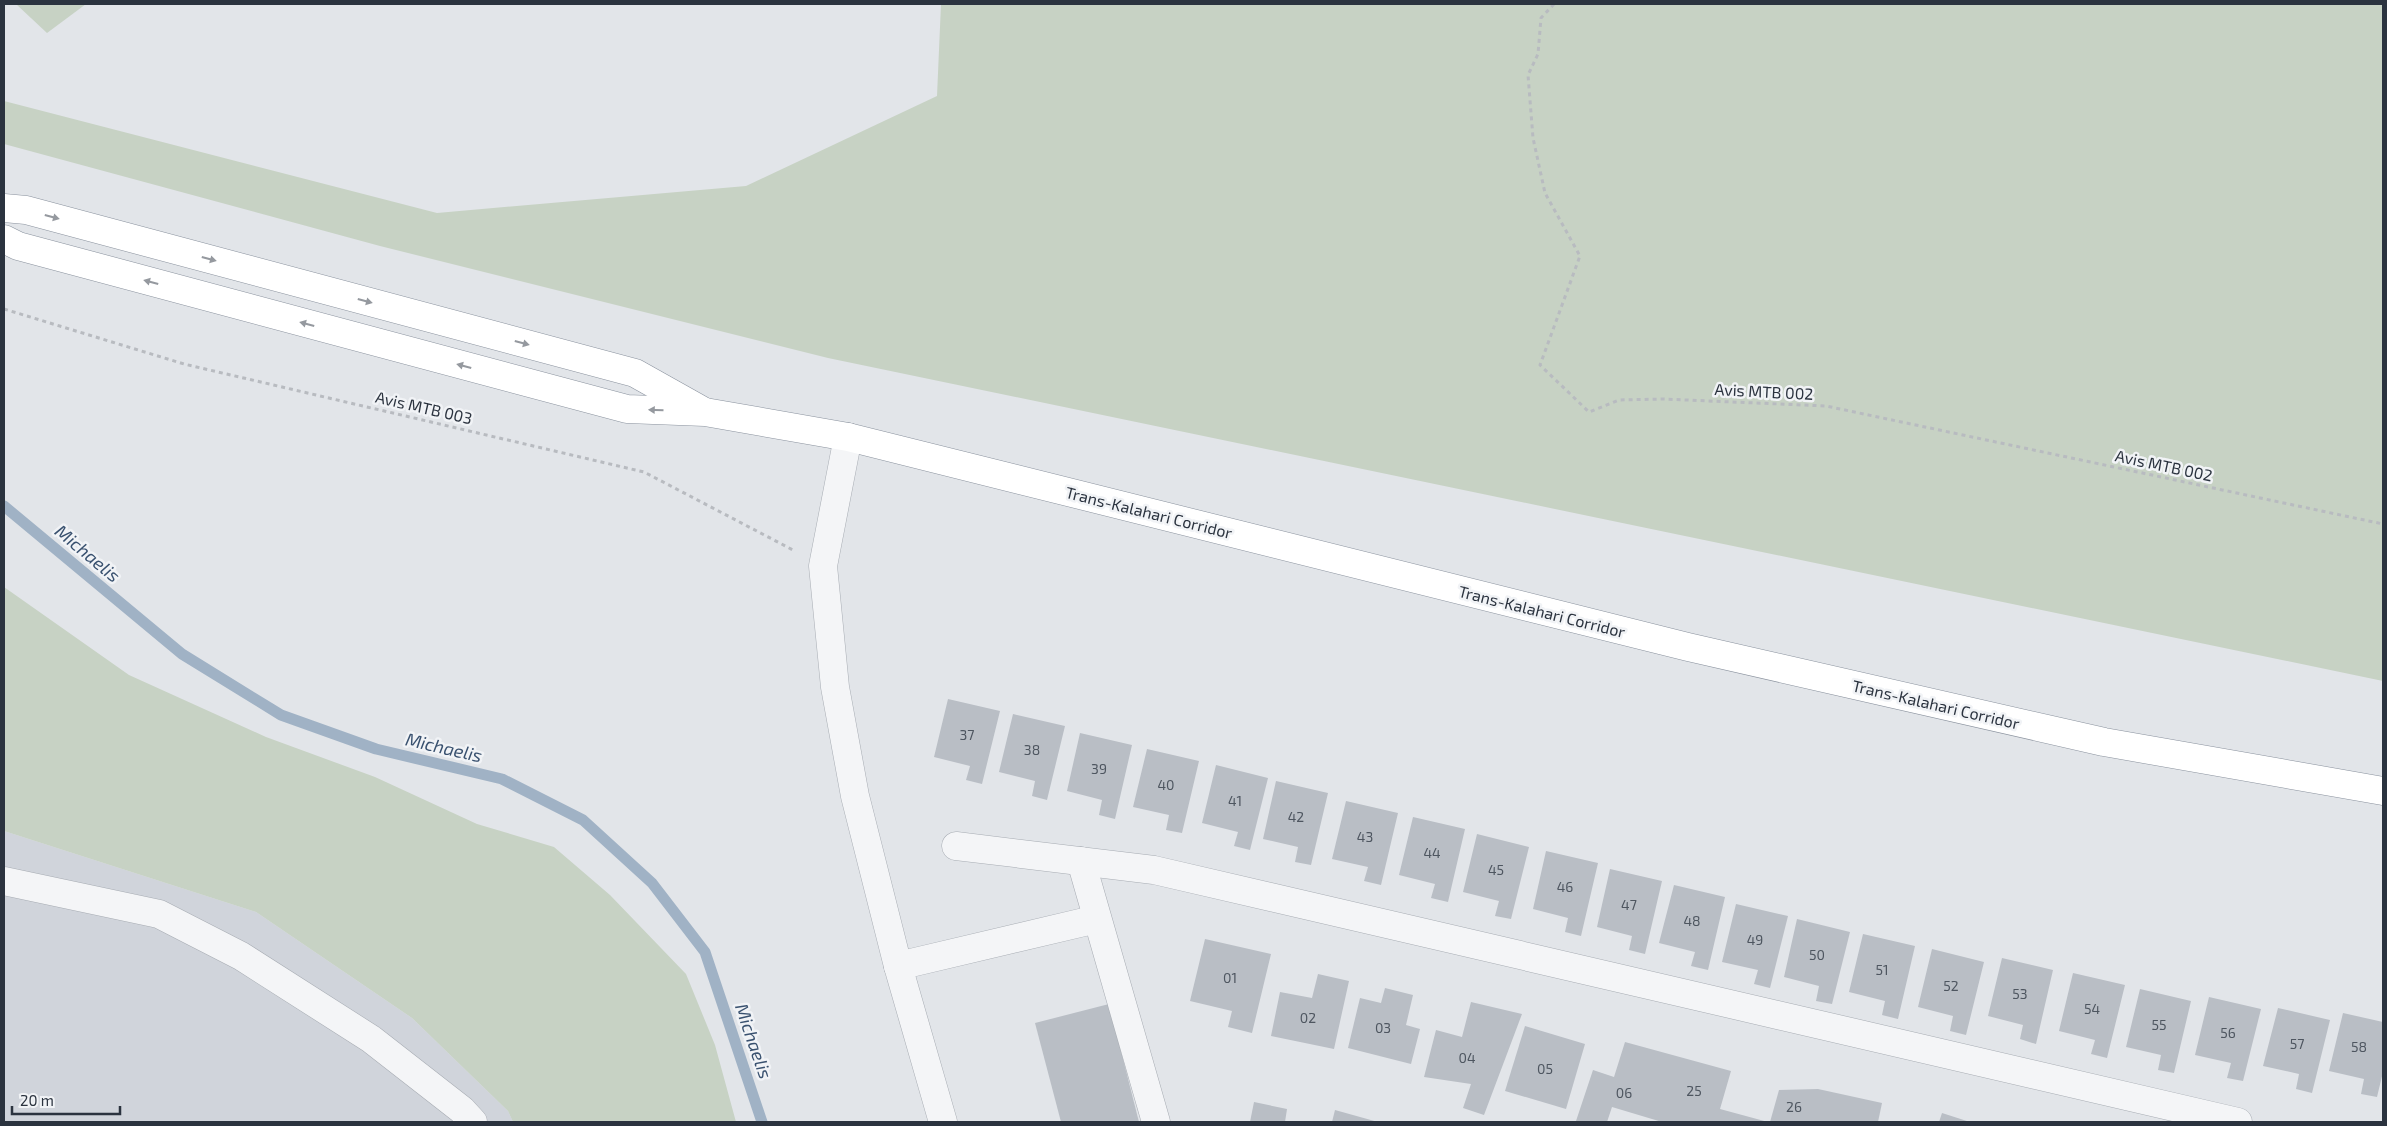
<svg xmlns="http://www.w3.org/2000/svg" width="2387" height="1126" font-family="'Exo 2',sans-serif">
<rect width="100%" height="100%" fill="#e2e5e9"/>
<path fill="#d0d4db" d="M4,831L256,912L412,1018L508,1111L513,1122H4Z"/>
<g fill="#c7d2c4">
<path d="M16,4H86L47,33Z"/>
<path d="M941,4H2383V681L828,358L380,246L4,144V101L437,213L746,186L937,96Z"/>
<path d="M4,587L129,675L266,737L375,777L477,824L554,847L610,895L686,974L715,1045L736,1122H513L508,1111L412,1018L256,912L4,831Z"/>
</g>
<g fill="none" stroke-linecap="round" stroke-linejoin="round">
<path stroke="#a0b2c5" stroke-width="11" d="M4,506L182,654L281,715L376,749L502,779L583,820L652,883L705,952L762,1122"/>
</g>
<g fill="#b9bec5">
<path d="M948,699L1000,711L982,784L966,780L970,766L934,757Z"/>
<path d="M1013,714L1065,726L1047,800L1032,796L1035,781L999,772Z"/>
<path d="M1080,733L1132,745L1115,819L1099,815L1102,800L1067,791Z"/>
<path d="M1147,749L1199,761L1182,833L1166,830L1169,815L1133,807Z"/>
<path d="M1216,765L1268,778L1250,850L1234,846L1238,832L1202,823Z"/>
<path d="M1276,781L1328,793L1311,865L1295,862L1298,847L1263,839Z"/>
<path d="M1346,801L1398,813L1381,885L1364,881L1368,867L1332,859Z"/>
<path d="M1413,817L1465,829L1448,902L1431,898L1435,884L1399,875Z"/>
<path d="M1477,834L1529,847L1511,919L1495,916L1499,901L1463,892Z"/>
<path d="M1546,851L1598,863L1581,936L1565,932L1568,918L1533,909Z"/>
<path d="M1610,869L1662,881L1645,954L1629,950L1632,936L1597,927Z"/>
<path d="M1674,885L1725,897L1708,970L1691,966L1695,952L1659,943Z"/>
<path d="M1736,904L1788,916L1770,988L1754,984L1758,970L1722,962Z"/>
<path d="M1797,919L1850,932L1832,1004L1816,1001L1819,986L1784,977Z"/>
<path d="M1863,934L1915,946L1898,1019L1882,1015L1885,1001L1849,992Z"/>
<path d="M1205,939L1271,954L1252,1033L1228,1027L1232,1011L1190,1001Z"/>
<path d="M1932,949L1984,962L1966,1035L1950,1031L1953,1016L1918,1007Z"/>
<path d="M2002,958L2053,970L2036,1044L2020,1039L2023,1025L1988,1016Z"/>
<path d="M2073,973L2125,985L2107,1058L2091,1054L2095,1040L2059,1031Z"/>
<path d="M1318,974L1349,981L1334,1049L1271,1036L1280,992L1312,998Z"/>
<path d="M1385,988L1413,995L1406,1025L1420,1029L1411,1064L1348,1048L1360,998L1381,1003Z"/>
<path d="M2140,989L2191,1001L2174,1073L2158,1070L2161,1055L2126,1047Z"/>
<path d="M2209,997L2261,1009L2243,1081L2227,1078L2231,1063L2195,1055Z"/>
<path d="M1471,1002L1522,1014L1484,1115L1463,1108L1471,1084L1424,1077L1436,1030L1462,1037Z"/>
<path d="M1109,1004L1139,1122H1061L1035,1023Z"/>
<path d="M2278,1008L2330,1020L2312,1093L2296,1089L2299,1074L2263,1066Z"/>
<path d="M2343,1013L2383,1022V1072L2377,1097L2361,1094L2364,1079L2329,1071Z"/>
<path d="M1525,1026L1585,1044L1566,1109L1505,1091Z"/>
<path d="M1625,1042L1731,1071L1720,1109L1768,1122H1662L1612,1107L1607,1122L1576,1121L1593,1070L1614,1077Z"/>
<path d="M1818,1089L1882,1103L1878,1122H1770L1779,1090Z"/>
<path d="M1254,1102L1287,1109L1285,1122H1250Z"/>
<path d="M1335,1110L1378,1122H1332Z"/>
<path d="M1942,1113L1970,1122H1939Z"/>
</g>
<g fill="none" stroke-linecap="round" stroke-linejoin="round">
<defs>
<g id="minor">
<path d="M848,437L823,566L835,687L855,796L898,966L943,1122"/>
<path d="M956,846L1154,870L2238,1122"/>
<path d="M1081,861L1156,1122"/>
<path d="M4,881L159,914L241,956L371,1039L462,1110L473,1122"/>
<path d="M898,966L1097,919"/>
</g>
<g id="highway">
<path d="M4,208L26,210L635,373L701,410"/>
<path d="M4,239L18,246L627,409L705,412L848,437L1688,647L2104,742L2383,791"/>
</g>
</defs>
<use href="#minor" stroke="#a7acb3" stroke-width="29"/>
<use href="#highway" stroke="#8a929e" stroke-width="29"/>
<g stroke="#b8bbc0" stroke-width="3" stroke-dasharray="4 4" stroke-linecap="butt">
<path d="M1554,4L1541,18L1538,54L1528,75L1533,138L1545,193L1580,256L1540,365L1589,412L1619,400L1663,399L1826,406L2383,524"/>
<path d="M4,309L184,364L644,472L793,550"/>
</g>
<use href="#minor" stroke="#f4f5f7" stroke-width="28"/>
<use href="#highway" stroke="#fff" stroke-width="28"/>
</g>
<defs><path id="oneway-solid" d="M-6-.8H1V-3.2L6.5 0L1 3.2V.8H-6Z" transform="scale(1.25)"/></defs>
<g fill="#95999f">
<use href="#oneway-solid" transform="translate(52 217) rotate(15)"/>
<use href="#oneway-solid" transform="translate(209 259) rotate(15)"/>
<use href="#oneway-solid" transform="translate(151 282) rotate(-165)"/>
<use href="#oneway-solid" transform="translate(365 301) rotate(15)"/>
<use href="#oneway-solid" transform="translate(307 324) rotate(-165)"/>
<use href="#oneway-solid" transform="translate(522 343) rotate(15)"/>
<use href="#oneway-solid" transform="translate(464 366) rotate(-165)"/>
<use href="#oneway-solid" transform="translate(656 410) rotate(-178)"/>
</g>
<g text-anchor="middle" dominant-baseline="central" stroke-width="5" stroke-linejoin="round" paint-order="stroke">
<g font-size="14" fill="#4e5660">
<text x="967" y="734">37</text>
<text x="1032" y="749">38</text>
<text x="1099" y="768">39</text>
<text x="1166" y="784">40</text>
<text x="1235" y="800">41</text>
<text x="1296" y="816">42</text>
<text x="1365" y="836">43</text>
<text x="1432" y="852">44</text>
<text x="1496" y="869">45</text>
<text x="1565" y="886">46</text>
<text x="1629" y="904">47</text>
<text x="1692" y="920">48</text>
<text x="1755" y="939">49</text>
<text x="1817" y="954">50</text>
<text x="1882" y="969">51</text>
<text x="1230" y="977">01</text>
<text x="1951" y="985">52</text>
<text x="2020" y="993">53</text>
<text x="2092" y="1008">54</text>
<text x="1308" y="1017">02</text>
<text x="2159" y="1024">55</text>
<text x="1383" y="1027">03</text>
<text x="2228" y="1032">56</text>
<text x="2297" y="1043">57</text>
<text x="2359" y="1046">58</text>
<text x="1467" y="1057">04</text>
<text x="1545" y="1068">05</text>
<text x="1694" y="1090">25</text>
<text x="1624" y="1092">06</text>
<text x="1794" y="1106">26</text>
</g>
<g font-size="16" fill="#2b333f" stroke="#f1f3f6">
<text transform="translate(1764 391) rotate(3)">Avis MTB 002</text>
<text transform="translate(424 407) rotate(13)">Avis MTB 003</text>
<text transform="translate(2164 465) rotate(12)">Avis MTB 002</text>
<text transform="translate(1149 512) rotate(14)">Trans-Kalahari Corridor</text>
<text transform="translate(1542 611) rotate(14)">Trans-Kalahari Corridor</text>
<text transform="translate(1936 704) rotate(13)">Trans-Kalahari Corridor</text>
</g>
<g font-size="18" font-style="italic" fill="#39516f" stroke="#f1f3f6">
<text transform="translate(88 553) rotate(40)">Michaelis</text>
<text transform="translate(444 747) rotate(13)">Michaelis</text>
<text transform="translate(754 1041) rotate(71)">Michaelis</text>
</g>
</g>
<rect width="2387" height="1126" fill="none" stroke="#2b333f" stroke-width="10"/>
<path d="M12 1106v8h108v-8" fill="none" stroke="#2b333f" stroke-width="2.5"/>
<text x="20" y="1106" font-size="15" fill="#2b333f" stroke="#f1f3f6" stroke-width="4" paint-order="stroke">20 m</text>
</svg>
